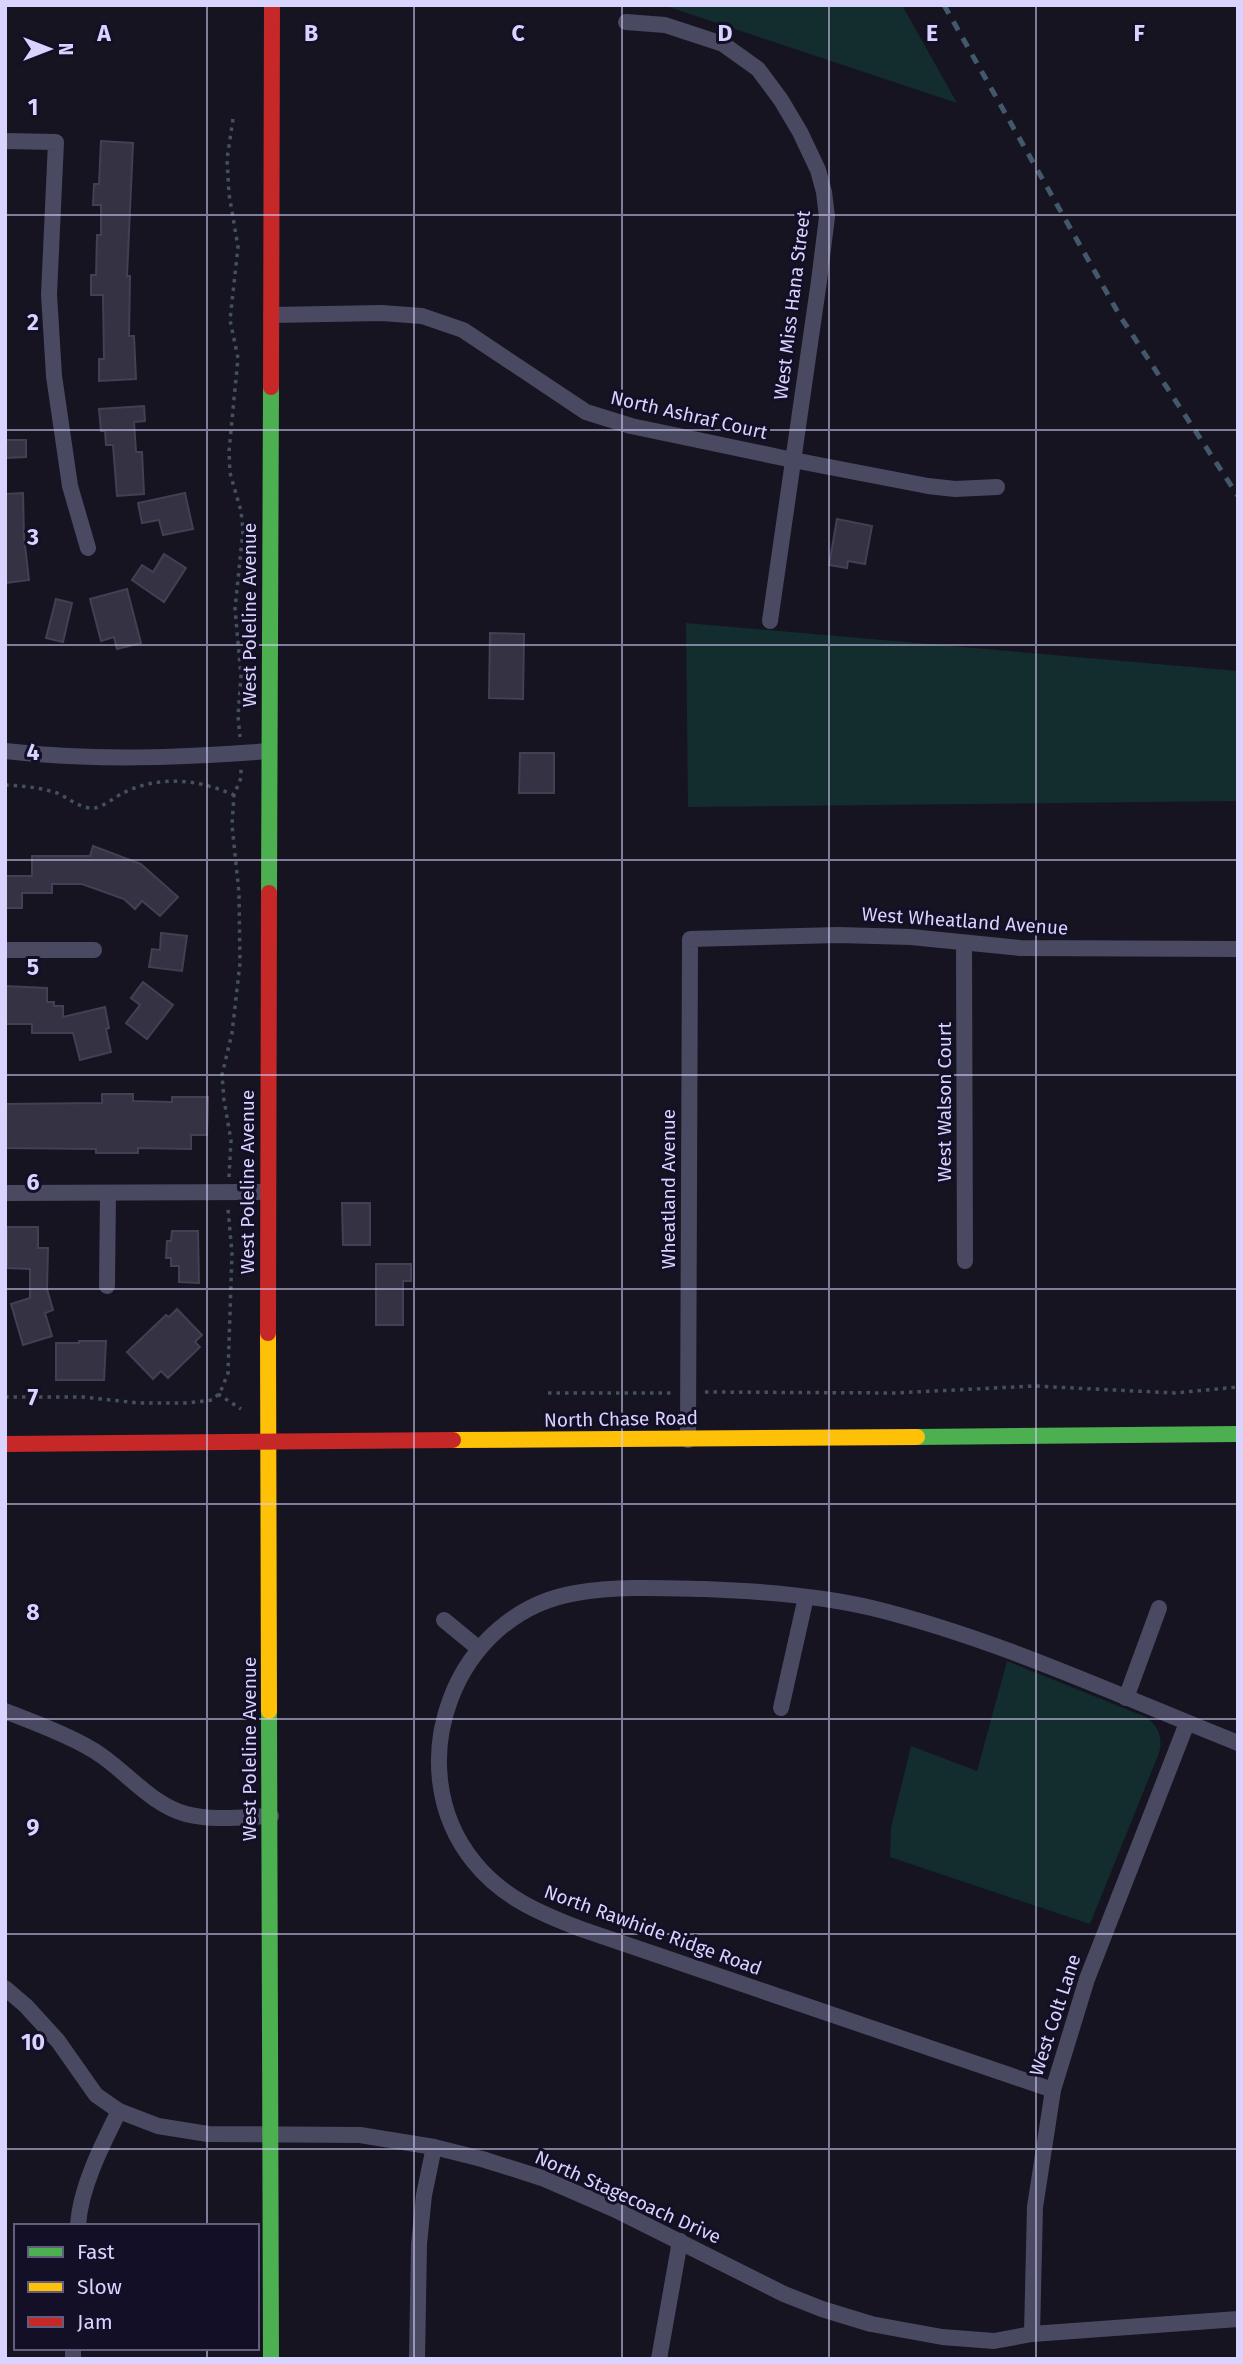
<svg xmlns="http://www.w3.org/2000/svg" width="1243" height="2364" font-family="'Fira Sans',sans-serif">
<rect width="100%" height="100%" fill="#161421"/>
<g fill="#132c2d">
<path d="M663,5H902L957,103Z"/>
<path d="M686,623L1238,671V801L688,807Z"/>
<path d="M1007,1661L1146,1717C1159,1727 1163,1737 1159,1753L1090,1924L890,1857L891,1828L911,1746L977,1771Z"/>
</g>
<g fill="#343243" stroke="#433f54" stroke-width="2">
<path d="M101,141L133,143L127,276H130L129,336H134L136,379L99,381V359H104L103,295H91V275H96L97,235H101V205H93L94,184H99Z"/>
<path d="M144,406L145,421L134,422L136,452H142L144,494L117,496L113,445H106L105,431H101L99,409Z"/>
<path d="M5,440H26V457L5,458Z"/>
<path d="M23,493L24,537L29,580L5,583V494Z"/>
<path d="M185,493L193,529L163,535L159,520L142,523L138,503Z"/>
<path d="M837,519L872,526L865,564L848,561L847,568L829,565Z"/>
<path d="M164,554L186,568L164,602L132,580L142,565L153,572Z"/>
<path d="M127,589L141,643L117,649L114,637L101,641L90,599Z"/>
<path d="M56,599L72,603L63,642L46,638Z"/>
<path d="M490,633L524,634L523,699L489,698Z"/>
<path d="M520,753H554V793H519Z"/>
<path d="M93,846L141,864L178,897L160,916L142,901L135,909L124,899L82,884H52V893H22V908H5V876H32V856H90Z"/>
<path d="M161,933L187,936L182,971L149,967L152,949L160,950Z"/>
<path d="M143,982L173,1005L147,1039L126,1023L140,1005L131,998Z"/>
<path d="M5,986L47,988V1002H54V1006H63V1017L105,1007L109,1028L106,1029L111,1052L80,1060L73,1033H32V1024H5Z"/>
<path d="M102,1094H133V1101L172,1102V1097H208L207,1135H191V1149L138,1148V1153H96V1149L5,1148V1104L102,1103Z"/>
<path d="M342,1203H370V1245H343Z"/>
<path d="M7,1227H38V1248H48L47,1289L53,1310L45,1313L52,1336L23,1345L11,1304L30,1298V1269L7,1268Z"/>
<path d="M172,1231H198L199,1283L179,1282V1266H171V1258H166L167,1241H171Z"/>
<path d="M376,1264H411V1281H403V1325H376Z"/>
<path d="M177,1309L202,1335L195,1342L200,1347L168,1378L161,1371L153,1379L127,1352L166,1315L169,1317Z"/>
<path d="M79,1341H106L104,1380H56V1343H79Z"/>
</g>
<g fill="none" stroke-linecap="round" stroke-linejoin="round">
<g stroke="#44505f" stroke-width="3.5" stroke-dasharray="3.5 5" stroke-linecap="butt">
<path d="M233,119L227,159L229,194L238,247L230,320L238,358L229,451L230,473L241,511L243,530L235,609L241,676L238,716L240,737"/>
<path d="M5,785C22,786 37,787 54,792C67,796 79,809 94,808C103,807 115,797 123,793C160,775 197,779 234,795"/>
<path d="M229,1177L231,1140L224,1100L222,1075L232,1033L240,963L239,893L232,825L234,795L241,778V769"/>
<path d="M705,1392L895,1393L1034,1386L1175,1393L1238,1387"/>
<path d="M548,1393H673"/>
<path d="M218,1394L241,1409"/>
<path d="M5,1397H83L139,1403H188L212,1400L220,1393L228,1373L232,1253L228,1209"/>
</g>
<g stroke="#4a4962" stroke-width="16">
<path d="M626,22L665,25L723,44L758,69L781,100L800,132L818,170L824,192L827,217L819,281L770,621"/>
<path d="M5,141L56,142L49,294L54,376L70,486L88,548"/>
<path d="M271,315L382,313L422,316L463,330L586,412L631,426L793,460L928,486L955,489L997,487"/>
<path d="M5,751C93,761 181,758 269,751"/>
<path d="M964,943L965,1261"/>
<path d="M5,950H94"/>
<path d="M5,1193L268,1192"/>
<path d="M107,1286L108,1193"/>
<path d="M688,1440L690,939L838,935L911,937L1020,948L1238,949"/>
<path d="M444,1620L478,1648"/>
<path d="M1126,1698L1159,1608"/>
<path d="M781,1708L806,1597"/>
<path d="M5,1711C33,1722 79,1739 102,1756C129,1775 153,1805 186,1814C214,1821 243,1817 271,1816"/>
<path d="M5,1988L26,2006L58,2041L96,2095L119,2111L158,2126L208,2134L360,2135L434,2147L482,2159L542,2178L618,2211L784,2294L822,2309L871,2324L942,2337L994,2341L1032,2334L1238,2319"/>
<path d="M1053,2090L581,1929C539,1913 502,1897 474,1862C397,1767 454,1613 576,1593C617,1586 662,1588 704,1589C760,1591 817,1595 872,1608C998,1639 1117,1695 1238,1743"/>
<path d="M78,2226C80,2188 102,2145 119,2111"/>
<path d="M1032,2334L1035,2207L1053,2090L1087,1979L1187,1723"/>
<path d="M73,2359V2348"/>
<path d="M417,2359L419,2244L424,2195L434,2147"/>
<path d="M659,2359L680,2241"/>
</g>
<g stroke="#4caf50" stroke-width="16">
<path d="M269,893L271,387"/>
<path d="M917,1437L1238,1434"/>
<path d="M269,1711L271,2359"/>
</g>
<g stroke="#ffc107" stroke-width="16">
<path d="M268,1333L269,1711"/>
<path d="M453,1440L917,1437"/>
</g>
<g stroke="#c62828" stroke-width="16">
<path d="M271,387L272,5"/>
<path d="M268,1333L269,893"/>
<path d="M5,1444L453,1440"/>
</g>
<path stroke="#43596b" stroke-width="5" stroke-dasharray="10 9" stroke-linecap="butt" d="M944,5L1120,316L1238,496"/>
</g>
<path fill="none" stroke="#d9d4ff" stroke-width="2" stroke-opacity="0.55" d="M207,5V2226M414,5V2359M622,5V2359M829,5V2359M1036,5V2359M5,215H1238M5,430H1238M5,645H1238M5,860H1238M5,1075H1238M5,1289H1238M5,1504H1238M5,1719H1238M5,1934H1238M5,2149H1238M207,2348V2359"/>
<g text-anchor="middle" dominant-baseline="central" stroke-width="6" stroke-linejoin="round" paint-order="stroke">
<g font-size="19" fill="#d9d4ff" stroke="#130f26">
<text transform="translate(792 305) rotate(-83)">West Miss Hana Street</text>
<text transform="translate(689 415) rotate(13)">North Ashraf Court</text>
<text transform="translate(249 615) rotate(-90)">West Poleline Avenue</text>
<text transform="translate(965 921) rotate(4)">West Wheatland Avenue</text>
<text transform="translate(944 1102) rotate(-90)">West Walson Court</text>
<text transform="translate(247 1182) rotate(-90)">West Poleline Avenue</text>
<text transform="translate(668 1189) rotate(-90)">Wheatland Avenue</text>
<text transform="translate(621 1419) rotate(-1)">North Chase Road</text>
<text transform="translate(249 1749) rotate(-90)">West Poleline Avenue</text>
<text transform="translate(653 1930) rotate(20)">North Rawhide Ridge Road</text>
<text transform="translate(1055 2015) rotate(-72)">West Colt Lane</text>
<text transform="translate(628 2197) rotate(24)">North Stagecoach Drive</text>
</g>
</g>
<g font-size="23" text-anchor="middle" font-weight="bold" fill="#d9d4ff" stroke="#130f26" stroke-width="6" stroke-linejoin="round" paint-order="stroke">
<text x="104" y="41">A</text>
<text x="311" y="41">B</text>
<text x="518" y="41">C</text>
<text x="725" y="41">D</text>
<text x="932" y="41">E</text>
<text x="1139" y="41">F</text>
<text x="33" y="115">1</text>
<text x="33" y="330">2</text>
<text x="33" y="545">3</text>
<text x="33" y="760">4</text>
<text x="33" y="975">5</text>
<text x="33" y="1190">6</text>
<text x="33" y="1405">7</text>
<text x="33" y="1620">8</text>
<text x="33" y="1835">9</text>
<text x="33" y="2050">10</text>
</g>
<rect width="1243" height="2364" fill="none" stroke="#d9d4ff" stroke-width="14"/>
<rect x="14" y="2224" width="245" height="126" fill="#130f26" stroke="#625e7d" stroke-width="2"/>
<rect x="28" y="2247" width="35" height="10" fill="#4caf50" stroke="#625e7d" stroke-width="2"/>
<text x="77" y="2259" font-size="21" fill="#d9d4ff">Fast</text>
<rect x="28" y="2282" width="35" height="10" fill="#ffc107" stroke="#625e7d" stroke-width="2"/>
<text x="77" y="2294" font-size="21" fill="#d9d4ff">Slow</text>
<rect x="28" y="2317" width="35" height="10" fill="#c62828" stroke="#625e7d" stroke-width="2"/>
<text x="77" y="2329" font-size="21" fill="#d9d4ff">Jam</text>
<g transform="translate(49 49) rotate(90)" stroke="#130f26" stroke-width="5" paint-order="stroke">
<path d="M0-5L12 26L0 18L-12 26Z" fill="#d9d4ff"/>
<text y="-10" font-size="19" font-weight="bold" text-anchor="middle" fill="#d9d4ff">N</text>
</g>
</svg>
